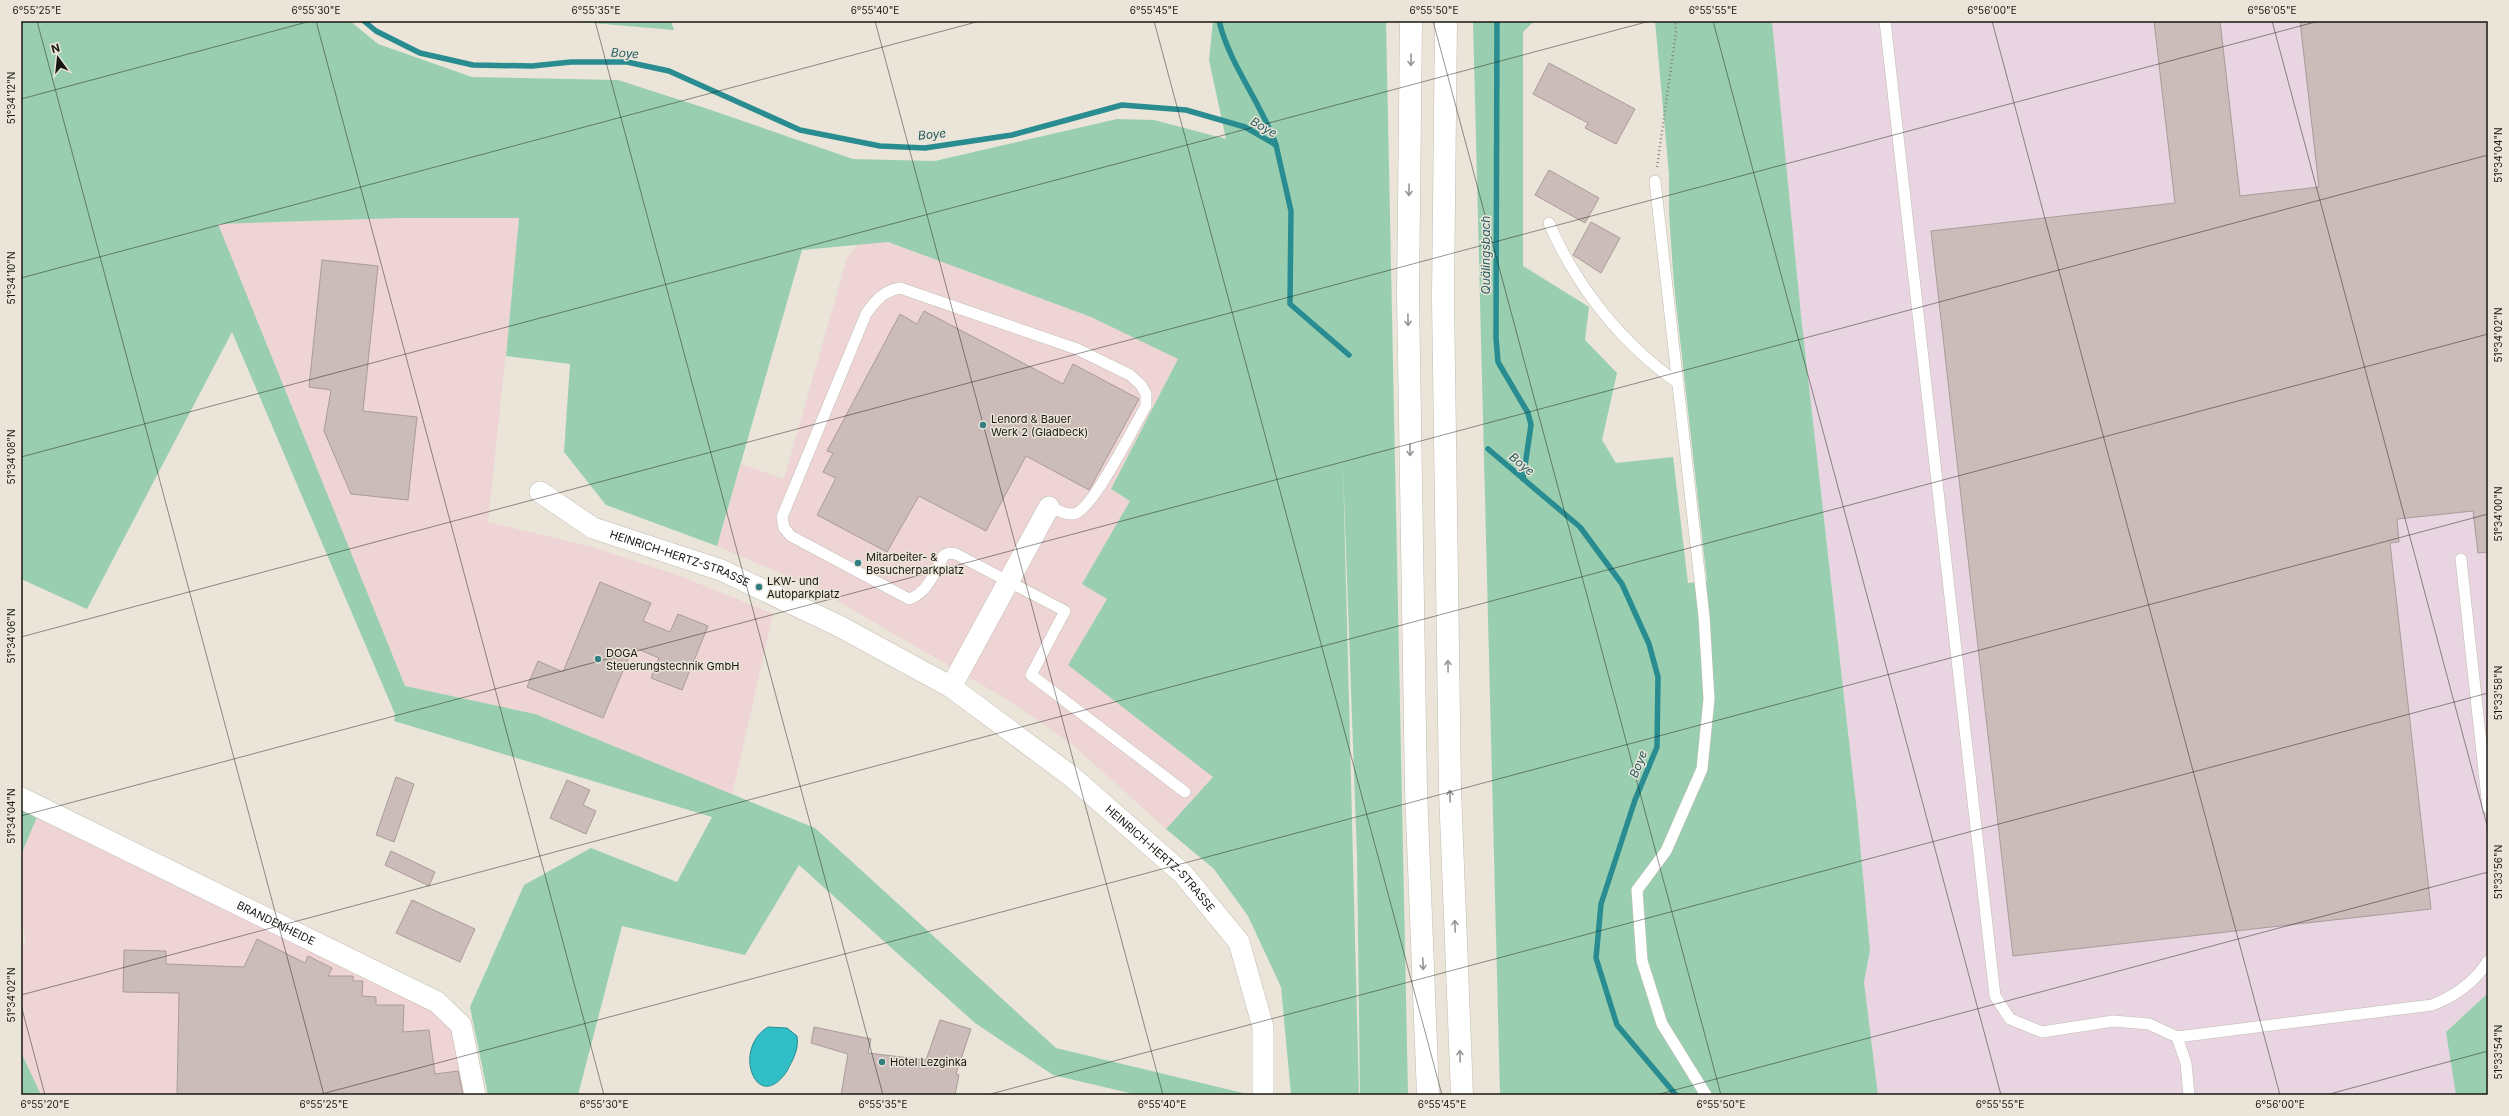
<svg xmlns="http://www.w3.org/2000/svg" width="2509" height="1116" font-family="Inter,sans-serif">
<rect width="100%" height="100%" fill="#eae5d8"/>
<g fill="#eed4d5">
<path d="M400,218H520L488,522L592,547L680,576L773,614L732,795L535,714L405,686L217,224Z"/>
<path d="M874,241L888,242L1091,317L1178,359L1111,489L1130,501L1083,584L1107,599L1069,665L1215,775L1166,829L1073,745L1008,700L815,588L717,546L741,464L784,479L847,258L857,245Z"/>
<path d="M37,817L434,1008L452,1027L465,1095H41L21,1052V945L26,944L21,915V855Z"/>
</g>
<path fill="#e9d4e2" d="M1772,21H2488V993L2455,1023L2453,1071L2456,1095H1878L1864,982L1870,950L1857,812L1801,315Z"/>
<g fill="#99cfb0">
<path d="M21,21H350L378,44L472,77L618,80L705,108L853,159L935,161L1117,119L1154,120L1226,139L1209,60L1213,21H1386L1408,1095H1360L1357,857L1343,466L1359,1095H1291L1281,987L1248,916L1214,869L1166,829L1213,777L1068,665L1107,599L1082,584L1130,501L1111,489L1178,359L1091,317L888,242L802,250L717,546L606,505L564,452L570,364L506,356L519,218H400L218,224L405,686L535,714L815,828L1056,1048L1243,1093V1095H1138L1053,1075L975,1023L799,865L745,955L622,926L578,1095H488L470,1007L524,885L591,848L677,882L712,817L394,721L395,714L232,332L87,609L21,579Z"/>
<path d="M569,21H671L674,30Z"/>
<path d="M1473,21H1534L1523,32V266L1589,307L1585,340L1617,373L1602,440L1616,463L1673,457L1688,583L1707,581L1674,285L1669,214V174L1655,21H1772L1801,315L1857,812L1870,950L1864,982L1878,1095H1500Z"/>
<path d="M21,809L37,817L21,855Z"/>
<path d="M2488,993V1095H2456L2446,1032Z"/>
<path d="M21,1052L41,1095H21Z"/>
</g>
<path fill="#30bec7" stroke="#288c90" d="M768,1027L787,1028L797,1036C799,1050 793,1059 787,1071C757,1116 731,1049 768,1027Z"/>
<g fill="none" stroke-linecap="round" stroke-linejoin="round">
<g stroke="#288c90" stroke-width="5.5">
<path d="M364,21L376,31L420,53L473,65L532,66L571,62H627L669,71L800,130L880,146L925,148L1012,135L1122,105L1186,110L1245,127L1276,145L1291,211L1290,304L1349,355"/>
<path d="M1219,21C1230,66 1261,102 1276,145"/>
<path d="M1497,21L1496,338L1498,362L1528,413L1531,425L1523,479"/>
<path d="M1488,449L1580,527L1622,584L1649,644L1658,677L1657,747L1635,800L1601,904L1596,958L1617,1025L1676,1095"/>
</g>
</g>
<g fill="#cbbcba" stroke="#aa9b99">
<path d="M2154,21H2220L2240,196L2319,187L2300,21H2488V552L2478,553L2473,511L2397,519L2399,542L2390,543L2431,909L2013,956L1931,231L2175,203Z"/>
<path d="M1549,63L1635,109L1616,144L1585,128L1588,123L1533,94Z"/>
<path d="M1549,170L1599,198L1585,223L1535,195Z"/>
<path d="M1591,222L1620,238L1601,273L1573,255Z"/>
<path d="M322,260L378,266L363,411L417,417L408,500L351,494L324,431L331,390L309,387Z"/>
<path d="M924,311L1063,384L1073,364L1139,399L1089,490L1026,456L986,531L919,496L887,552L817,515L836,478L823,472L833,453L827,451L900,314L917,324Z"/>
<path d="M600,582L651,603L643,621L670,632L678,614L708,626L682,690L651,678L659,658L633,647L603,718L527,687L538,661L563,672Z"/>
<path d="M396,777L414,784L394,842L376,835Z"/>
<path d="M567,780L590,790L583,805L596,811L586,834L550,818Z"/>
<path d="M391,851L435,872L429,886L385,865Z"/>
<path d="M412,900L475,929L460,962L396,933Z"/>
<path d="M257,939L305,963L308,956L332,968L328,976H353V981H363L362,996L376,997V1005H404L403,1032L429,1030L435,1074L458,1071L463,1095H177L179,993L123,992L124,950L166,951V964L244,967Z"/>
<path d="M940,1020L971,1029L956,1074L959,1075L955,1095H841L848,1054L811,1043L814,1027L871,1039L868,1053L926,1060Z"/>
</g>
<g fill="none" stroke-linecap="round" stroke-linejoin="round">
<defs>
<g id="service">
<path d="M1885,21L1995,996L2010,1019L2042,1032L2113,1021L2149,1024L2177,1037L2186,1063L2189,1095"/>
<path d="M1655,181L1704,616L1709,699L1702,769L1666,851L1637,890L1642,961L1662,1024L1706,1095"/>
<path d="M1549,223C1576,286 1622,344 1678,383"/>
<path d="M1049,507C1056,509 1066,515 1073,514C1091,514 1135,424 1146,406V394L1141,385L1130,375L1077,349L900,288C883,291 875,301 866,314L782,517L784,528L791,536L909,599C928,593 935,571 944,555L949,553L956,554L1065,611L1031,675L1185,792"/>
<path d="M2461,559L2488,808"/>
<path d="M2177,1037L2432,1005C2455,996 2475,982 2488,961"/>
</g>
<g id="minor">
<path id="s1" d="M540,492L593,528L721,570L839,626L951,687L1071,776L1183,874L1239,942L1263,1027V1095"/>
<path d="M951,687L1049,507"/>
<path id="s2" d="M21,798L437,1002L461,1025L475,1095"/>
</g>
<g id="motorway">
<path d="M1411,21L1408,295L1416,790L1428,1095"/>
<path d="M1446,21L1443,297L1450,790L1462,1095"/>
</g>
</defs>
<use href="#service" stroke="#c1bcb0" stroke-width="12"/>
<use href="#minor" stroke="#c1bcb0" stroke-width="22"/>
<use href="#motorway" stroke="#c1bcb0" stroke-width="23"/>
<path stroke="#87847b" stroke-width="2.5" stroke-dasharray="1 3" stroke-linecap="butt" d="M1657,167L1676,32L1675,21"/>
<use href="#service" stroke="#fff" stroke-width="11"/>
<use href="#minor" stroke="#fff" stroke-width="21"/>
<use href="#motorway" stroke="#fff" stroke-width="22"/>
</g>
<defs><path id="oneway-shaft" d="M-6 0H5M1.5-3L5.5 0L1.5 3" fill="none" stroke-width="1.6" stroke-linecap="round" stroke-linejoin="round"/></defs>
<g stroke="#979694">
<use href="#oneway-shaft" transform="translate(1411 60) rotate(91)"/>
<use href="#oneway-shaft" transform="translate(1409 190) rotate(91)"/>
<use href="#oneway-shaft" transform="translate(1408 320) rotate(89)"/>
<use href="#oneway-shaft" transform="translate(1410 450) rotate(89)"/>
<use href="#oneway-shaft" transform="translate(1448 666) rotate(-91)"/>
<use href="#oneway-shaft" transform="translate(1450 796) rotate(-92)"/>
<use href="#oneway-shaft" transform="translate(1455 926) rotate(-92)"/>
<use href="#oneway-shaft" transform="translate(1423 964) rotate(88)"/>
<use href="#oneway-shaft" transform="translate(1460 1056) rotate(-92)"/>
</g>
<path fill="none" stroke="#171611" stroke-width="1" stroke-opacity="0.45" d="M37,21L324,1095M316,21L604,1095M595,21L883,1095M875,21L1163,1095M1154,21L1442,1095M1433,21L1721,1095M1713,21L2001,1095M1992,21L2280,1095M2272,21L2488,829M21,99L311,21M21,278L980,21M21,457L1650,21M21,637L2319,21M21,816L2488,155M21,995L2488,334M21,1005L45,1095M318,1095L2488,514M987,1095L2488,693M1656,1095L2488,872M2326,1095L2488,1051"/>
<g fill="#357e7f" stroke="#eae5d8" stroke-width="1.5">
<circle cx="983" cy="425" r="4"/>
<circle cx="858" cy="563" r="4"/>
<circle cx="759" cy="587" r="4"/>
<circle cx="598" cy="659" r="4"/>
<circle cx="882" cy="1062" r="4"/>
</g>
<g text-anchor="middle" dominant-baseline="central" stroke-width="3" stroke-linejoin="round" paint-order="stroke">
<g font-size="11" fill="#171611" stroke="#eae5d8" text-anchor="start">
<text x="991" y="419">Lenord &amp; Bauer<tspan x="991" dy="13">Werk 2 (Gladbeck)</tspan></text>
<text x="866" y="557">Mitarbeiter- &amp;<tspan x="866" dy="13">Besucherparkplatz</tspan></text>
<text x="767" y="581">LKW- und<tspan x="767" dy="13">Autoparkplatz</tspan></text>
<text x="606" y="653">DOGA<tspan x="606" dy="13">Steuerungstechnik GmbH</tspan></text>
<text x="890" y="1062">Hotel Lezginka</text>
</g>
<g font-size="11" fill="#171611" stroke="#eae5d8">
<text stroke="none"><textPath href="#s1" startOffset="156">HEINRICH-HERTZ-STRASSE</textPath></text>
<text stroke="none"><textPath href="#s1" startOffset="728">HEINRICH-HERTZ-STRASSE</textPath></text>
<text stroke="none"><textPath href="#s2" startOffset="284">BRANDENHEIDE</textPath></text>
</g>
<g font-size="12" font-style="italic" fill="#255c60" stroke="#eae5d8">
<text transform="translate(625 53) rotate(4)">Boye</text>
<text transform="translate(1264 127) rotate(30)">Boye</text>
<text transform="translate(932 134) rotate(-5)">Boye</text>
<text transform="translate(1485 255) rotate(-90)">Quälingsbach</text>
<text transform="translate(1522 464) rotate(40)">Boye</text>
<text transform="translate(1638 764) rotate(-68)">Boye</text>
</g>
</g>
<rect width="2509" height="1116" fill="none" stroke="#eae5d8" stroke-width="44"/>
<g transform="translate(58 58) rotate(345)" stroke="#eae5d8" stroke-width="3" paint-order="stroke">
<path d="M0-3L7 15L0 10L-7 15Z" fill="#171611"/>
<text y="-6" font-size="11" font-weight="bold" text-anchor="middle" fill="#171611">N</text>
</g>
<rect x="22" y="22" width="2465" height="1072" fill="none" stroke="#171611" stroke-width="1.5"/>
<g font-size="10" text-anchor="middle" fill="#171611">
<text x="37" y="14">6°55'25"E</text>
<text x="316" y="14">6°55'30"E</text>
<text x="596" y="14">6°55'35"E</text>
<text x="875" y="14">6°55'40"E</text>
<text x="1154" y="14">6°55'45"E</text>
<text x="1434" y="14">6°55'50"E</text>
<text x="1713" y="14">6°55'55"E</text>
<text x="1992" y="14">6°56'00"E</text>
<text x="2272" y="14">6°56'05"E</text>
<text transform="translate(11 98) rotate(-90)" y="4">51°34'12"N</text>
<text transform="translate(2498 155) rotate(-90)" y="4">51°34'04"N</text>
<text transform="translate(11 278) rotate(-90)" y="4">51°34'10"N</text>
<text transform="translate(2498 335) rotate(-90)" y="4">51°34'02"N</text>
<text transform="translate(11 457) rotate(-90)" y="4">51°34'08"N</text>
<text transform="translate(2498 514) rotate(-90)" y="4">51°34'00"N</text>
<text transform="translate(11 636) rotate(-90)" y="4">51°34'06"N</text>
<text transform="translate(2498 693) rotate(-90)" y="4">51°33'58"N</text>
<text transform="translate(11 816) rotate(-90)" y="4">51°34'04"N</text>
<text transform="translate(2498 872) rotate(-90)" y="4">51°33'56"N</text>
<text transform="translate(11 995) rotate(-90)" y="4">51°34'02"N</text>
<text transform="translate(2498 1052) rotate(-90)" y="4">51°33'54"N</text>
<text x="45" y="1108">6°55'20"E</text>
<text x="324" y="1108">6°55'25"E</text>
<text x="604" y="1108">6°55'30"E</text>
<text x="883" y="1108">6°55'35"E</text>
<text x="1162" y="1108">6°55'40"E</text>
<text x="1442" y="1108">6°55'45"E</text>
<text x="1721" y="1108">6°55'50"E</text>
<text x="2000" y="1108">6°55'55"E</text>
<text x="2280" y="1108">6°56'00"E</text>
</g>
</svg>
